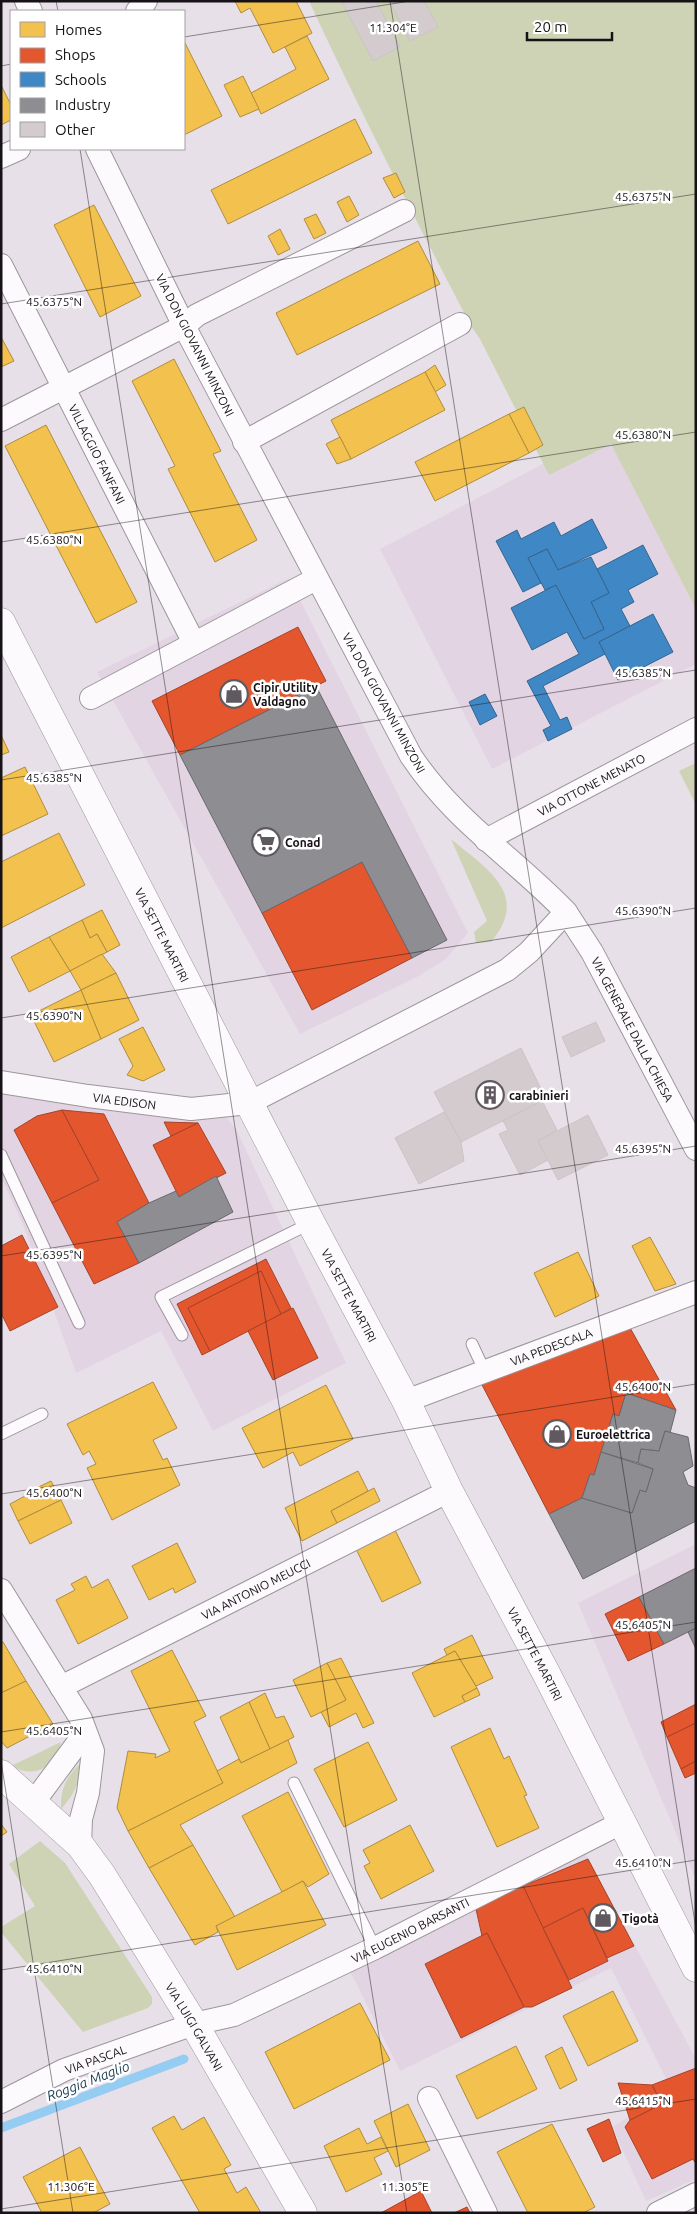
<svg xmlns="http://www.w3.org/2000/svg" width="697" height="2214" font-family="Ubuntu,sans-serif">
<rect width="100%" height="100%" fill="#e8e0e8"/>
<g fill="#e2d4e3">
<path d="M612,428L696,592V664L492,769L380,549Z"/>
<path d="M289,578L468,933L446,959L417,977L300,1034L97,672Z"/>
<path d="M1,1074L198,1115L226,1117L236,1129L346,1363L213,1431L161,1331L76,1373L24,1227L1,1177Z"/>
<path d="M696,1544V1880L578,1603Z"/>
<path d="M583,1849L696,2059V2179L646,2201L612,2127L672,2091L611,1968L400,2071L347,1965Z"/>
</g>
<g fill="#ced3b5">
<path d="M309,1H696V609L611,444L549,475L480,339L471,326C415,219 360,111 309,1Z"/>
<path d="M696,763V805L679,771Z"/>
<path d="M451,839C487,869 531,894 491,942L476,943L474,932L487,921Z"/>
<path d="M61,1742C55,1768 35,1779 11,1766Z"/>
<path d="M82,1762C79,1783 75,1794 61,1809C60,1789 67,1775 82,1762Z"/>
<path d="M40,1841L65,1863L152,1997V2004L148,2008L83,2032L1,1932V1927L35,1906L9,1864Z"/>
</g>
<g fill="#f2c14e" stroke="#b08c3e">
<path d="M235,1H296L312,33L273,53L250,8L241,13Z"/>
<path d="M307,36L329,79L261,114L251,93L296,69L285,47Z"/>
<path d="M184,41L222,116L184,135Z"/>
<path d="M243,76L259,109L240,117L224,85Z"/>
<path d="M1,85L11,105V120L1,125Z"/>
<path d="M355,119L372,153L228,224L211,190Z"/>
<path d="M396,173L405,192L394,198L383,178Z"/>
<path d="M349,196L359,215L347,222L337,202Z"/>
<path d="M94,205L141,296L100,317L54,225Z"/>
<path d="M316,214L326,233L314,239L304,219Z"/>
<path d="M280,229L290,249L278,255L268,236Z"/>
<path d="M418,241L440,284L297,355L276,313Z"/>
<path d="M1,337L14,361L1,367Z"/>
<path d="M174,359L221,451L213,454L257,540L215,562L168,469L175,466L132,381Z"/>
<path d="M435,365L446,385L435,392L425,372Z"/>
<path d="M425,372L445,410L351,459L331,420Z"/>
<path d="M524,407L543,445L529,453L509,414Z"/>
<path d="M509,414L529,453L435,501L415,462Z"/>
<path d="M46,425L137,602L96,623L5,446Z"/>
<path d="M340,437L351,459L337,464L326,444Z"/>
<path d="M1,735L9,752L1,755Z"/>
<path d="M25,767L48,814L1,836V778Z"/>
<path d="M59,833L85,885L1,928V862Z"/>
<path d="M102,910L120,945L107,952L97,934L90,938L82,920Z"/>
<path d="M82,920L90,938L97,934L107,952L70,971L49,937Z"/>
<path d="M49,937L70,971L29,992L11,957Z"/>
<path d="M102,954L116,973L81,990L70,971Z"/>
<path d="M116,973L139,1020L101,1039L81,990Z"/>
<path d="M81,990L101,1039L54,1062L31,1015Z"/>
<path d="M143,1027L165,1070L143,1081L127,1075L133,1066L119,1039Z"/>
<path d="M650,1237L676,1284L655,1291L632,1246Z"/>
<path d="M578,1252L599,1296L555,1317L534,1273Z"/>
<path d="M153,1382L177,1428L153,1440L163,1460L167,1458L180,1485L112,1520L87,1468L96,1464L89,1451L83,1455L67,1424Z"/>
<path d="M326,1385L353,1439L300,1466L293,1452L263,1468L242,1428Z"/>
<path d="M358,1471L368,1491L331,1511L337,1523L302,1541L285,1508Z"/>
<path d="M51,1481L61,1500L18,1521L10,1504L25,1496L24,1494Z"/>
<path d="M374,1488L380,1501L337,1523L331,1511Z"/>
<path d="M61,1500L72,1523L30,1544L18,1521Z"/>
<path d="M395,1530L421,1583L382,1602L356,1549Z"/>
<path d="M177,1543L196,1582L175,1593L173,1588L149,1600L132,1566Z"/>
<path d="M86,1576L92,1588L108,1579L128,1618L78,1644L56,1600L75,1590L71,1584Z"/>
<path d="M472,1635L493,1678L476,1686L455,1651L447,1655L444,1649Z"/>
<path d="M3,1642L26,1681L1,1693V1643Z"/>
<path d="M172,1650L206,1716L194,1722L223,1783L128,1831L117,1808L128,1751L156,1754L155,1758L170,1751L131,1671Z"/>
<path d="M455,1651L477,1688L462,1696L465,1702L434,1717L412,1673Z"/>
<path d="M341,1658L374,1723L363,1728L356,1713L329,1727L321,1712L346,1700L327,1663Z"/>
<path d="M327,1663L346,1700L311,1717L293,1680Z"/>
<path d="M26,1681L53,1724L7,1748L1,1741V1693Z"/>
<path d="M477,1688L480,1695L465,1702L462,1696Z"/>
<path d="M265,1693L276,1718L284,1716L294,1737L270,1749L249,1702Z"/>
<path d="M249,1702L270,1749L241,1763L220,1717Z"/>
<path d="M490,1728L504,1759L509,1756L527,1795L524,1796L539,1828L497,1847L451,1747Z"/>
<path d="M288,1740L297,1763L180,1825L193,1845L149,1868L128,1831L223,1783L217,1771L239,1759L241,1763Z"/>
<path d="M368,1742L397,1800L344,1827L314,1769Z"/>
<path d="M288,1792L329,1874L308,1887L303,1881L282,1892L242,1816Z"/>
<path d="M1,1824L7,1832L1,1836Z"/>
<path d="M410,1825L434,1871L381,1899L364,1866L370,1863L363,1850Z"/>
<path d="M193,1845L235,1917L216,1926L218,1932L195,1945L149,1868Z"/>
<path d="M303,1881L326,1925L237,1970L216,1926Z"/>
<path d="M613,1991L638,2041L588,2066L563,2016Z"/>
<path d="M360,2003L390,2060L294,2109L265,2052Z"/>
<path d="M516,2046L537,2089L477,2119L456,2076Z"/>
<path d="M562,2047L577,2080L560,2089L545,2056Z"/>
<path d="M408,2104L430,2150L396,2167L374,2121Z"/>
<path d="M174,2116L182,2130L204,2117L231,2165L224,2169L237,2193L246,2187L261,2213H200L152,2128Z"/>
<path d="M552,2124L595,2207L583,2213H528L497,2152Z"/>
<path d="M359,2128L367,2144L381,2137L388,2151L374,2158L382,2174L346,2192L324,2146Z"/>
<path d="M80,2147L110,2204L93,2213H42L23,2177Z"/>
</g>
<g fill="#e4572e" stroke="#a64227">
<path d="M298,627L326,681L180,755L152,701Z"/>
<path d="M362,862L412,958L312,1010L262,913Z"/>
<path d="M62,1110L99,1180L52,1203L14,1130L37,1116Z"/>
<path d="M62,1110L104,1114L149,1203L117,1222L139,1263L94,1284L52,1203L99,1180Z"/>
<path d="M164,1122L198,1123L171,1136Z"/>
<path d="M198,1123L226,1173L179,1197L153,1145Z"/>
<path d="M22,1235L58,1307L10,1331L1,1313V1246Z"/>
<path d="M266,1259L291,1308L281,1314L261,1271L188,1308L210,1351L202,1355L177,1304Z"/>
<path d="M261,1271L281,1314L210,1351L188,1308Z"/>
<path d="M293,1308L318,1358L273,1380L248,1331Z"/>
<path d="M629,1326L676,1410L626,1393L619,1416L613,1414L594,1475L590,1474L582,1498L549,1514L479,1379Z"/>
<path d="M639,1597L664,1644L628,1661L605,1614Z"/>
<path d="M696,1704V1723L667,1737L661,1722Z"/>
<path d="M696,1723V1761L681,1769L667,1737Z"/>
<path d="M696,1761V1773L685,1778L681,1769Z"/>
<path d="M588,1859L634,1946L607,1958L583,1908L543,1928L523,1886Z"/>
<path d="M523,1886L572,1988L532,2007H524L487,1933L482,1936L476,1909Z"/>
<path d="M583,1908L608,1961L569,1980L543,1928Z"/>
<path d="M487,1933L524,2007L461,2038L425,1964Z"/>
<path d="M696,2068V2164L693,2159L652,2179L625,2127L630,2120L662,2104L652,2085Z"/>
<path d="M618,2083L652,2085L662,2104L630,2120Z"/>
<path d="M609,2119L621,2153L603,2162L587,2129Z"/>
<path d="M421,2191L432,2213H381Z"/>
<path d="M467,2207L470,2213H454Z"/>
</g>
<g fill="#3f88c5" stroke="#336591">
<path d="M592,519L607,548L558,570L547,549L528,558L541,583L523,592L496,541L517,530L521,539L554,522L561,536Z"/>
<path d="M643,545L658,574L628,590L634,602L621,609L630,626L599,642L605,654L543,686L560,720L567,717L572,729L548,741L543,730L551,726L527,681L579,654L567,632L532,650L511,608L556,585L584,639L604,629L591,602L609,593L597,569Z"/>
<path d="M547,549L558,570L591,557L609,593L591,602L604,629L584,639L556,585L545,590L528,558Z"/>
<path d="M653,614L673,652L618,680L599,642Z"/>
<path d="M485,694L497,716L480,725L469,702Z"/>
</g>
<g fill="#8d8d92" stroke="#6a686d">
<path d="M316,686L447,940L412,958L362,862L262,913L180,755Z"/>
<path d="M216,1176L233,1212L139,1263L117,1222L149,1203L176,1191L179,1197Z"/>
<path d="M626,1393L676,1410L670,1433L665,1431L659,1451L641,1449L638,1463L601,1452L613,1414L619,1416Z"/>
<path d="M665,1431L688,1437L693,1466L683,1472L688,1485L696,1488V1521L583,1579L549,1514L582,1498L632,1513L640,1490L646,1492L653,1469L638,1463L641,1449L659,1451Z"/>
<path d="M601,1452L653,1469L646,1492L640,1490L632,1513L582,1498L590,1474L594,1475Z"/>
<path d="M696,1568V1628L664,1644L639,1597Z"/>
<path d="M696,1628V1649L688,1632Z"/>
</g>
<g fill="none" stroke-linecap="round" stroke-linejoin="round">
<path stroke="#95cdf2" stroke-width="9" d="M1,2128L184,2059"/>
</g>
<g fill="#d3cbcd" stroke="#cbc4c6">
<path d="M341,1H376L400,47L373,61Z"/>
<path d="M389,1H424L438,27L410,41Z"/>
<path d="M596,1022L605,1041L571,1057L562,1037Z"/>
<path d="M521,1048L546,1099L461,1142L434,1092Z"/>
<path d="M542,1101L557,1130L538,1141L548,1160L520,1175L499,1134L508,1130L503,1121Z"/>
<path d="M444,1112L461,1142L464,1161L419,1184L395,1138Z"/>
<path d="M588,1115L608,1155L558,1180L538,1141Z"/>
</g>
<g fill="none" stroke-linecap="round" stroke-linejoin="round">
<defs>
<g id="service">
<path d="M1,1155L79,1323"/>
<path d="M182,1335L161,1297L311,1223"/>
<path d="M472,1344L485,1372"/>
<path d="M1,1434L42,1414"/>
<path d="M294,1783L375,1948"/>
</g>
<g id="minor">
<path d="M26,1L31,11"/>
<path d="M137,11L146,1"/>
<path d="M1,157L19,149"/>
<path id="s1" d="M1,265L194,643"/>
<path d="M1,420L184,326L197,315L404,211"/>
<path d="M244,442L460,324"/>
<path d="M91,698L316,579"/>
<path id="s2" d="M486,840L696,729"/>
<path id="s3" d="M566,912L592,952L696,1149"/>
<path id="s4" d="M1,1082L88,1096L191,1109L249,1103L507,970L529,952L566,912C513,857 454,821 411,756L184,326L97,149"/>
<path id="s5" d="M406,1401L696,1292"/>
<path d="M1,1590L81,1719L93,1751L88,1793L81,1819L80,1845"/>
<path id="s6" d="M61,1687L449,1491"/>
<path d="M33,1803L85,1733"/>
<path d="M429,2098L486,2213"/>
<path id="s7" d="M1,2102L64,2070L194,2024L234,2015L375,1948L621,1823"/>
<path d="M658,2213L696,2194"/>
</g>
<g id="tertiary">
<path id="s8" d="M1,1774L80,1845L102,1875L194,2024L303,2213"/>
</g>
<g id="secondary">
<path id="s9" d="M1,622L311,1223L406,1401L449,1491L546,1673L696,1968"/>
</g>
</defs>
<use href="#service" stroke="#9c969c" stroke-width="13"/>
<use href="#minor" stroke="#9c969c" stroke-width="24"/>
<use href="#tertiary" stroke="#9c969c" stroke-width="29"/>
<use href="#secondary" stroke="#9c969c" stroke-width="29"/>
<use href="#service" stroke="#fcfafc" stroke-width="11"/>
<use href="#minor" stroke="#fcfafc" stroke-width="22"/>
<use href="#tertiary" stroke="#fcfafc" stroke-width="28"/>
<use href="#secondary" stroke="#fcfafc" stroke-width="28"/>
</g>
<path fill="none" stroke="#171217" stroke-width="1" stroke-opacity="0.45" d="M56,1L58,11M390,1L696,1929M184,37L410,1M1,66L11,64M80,149L407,2213M1,304L696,194M1,542L696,432M1,780L696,670M1,1018L696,908M1,1256L696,1146M1,1494L696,1384M1,1732L696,1622M1,1761L73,2213M1,1970L696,1860M1,2209L696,2099"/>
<defs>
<symbol id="shop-ring" viewBox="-11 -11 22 22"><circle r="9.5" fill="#fff" stroke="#605a60" stroke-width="1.5"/><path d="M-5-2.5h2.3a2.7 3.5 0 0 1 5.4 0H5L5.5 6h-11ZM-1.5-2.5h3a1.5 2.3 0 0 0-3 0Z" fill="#605a60"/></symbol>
<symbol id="supermarket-ring" viewBox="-11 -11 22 22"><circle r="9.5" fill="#fff" stroke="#605a60" stroke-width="1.5"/><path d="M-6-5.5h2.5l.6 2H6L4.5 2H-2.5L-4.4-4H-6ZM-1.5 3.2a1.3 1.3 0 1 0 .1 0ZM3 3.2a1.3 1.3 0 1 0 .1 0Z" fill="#605a60"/></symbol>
<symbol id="building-ring" viewBox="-11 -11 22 22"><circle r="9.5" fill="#fff" stroke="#605a60" stroke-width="1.5"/><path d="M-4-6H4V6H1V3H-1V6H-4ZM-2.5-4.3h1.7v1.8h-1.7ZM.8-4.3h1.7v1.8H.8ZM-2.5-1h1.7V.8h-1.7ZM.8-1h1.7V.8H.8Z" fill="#605a60"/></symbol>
</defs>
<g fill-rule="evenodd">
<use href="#shop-ring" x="218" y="678" width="32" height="32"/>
<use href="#supermarket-ring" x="250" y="826" width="32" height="32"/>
<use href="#building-ring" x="474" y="1079" width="32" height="32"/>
<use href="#shop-ring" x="541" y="1418" width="32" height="32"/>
<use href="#shop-ring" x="587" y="1902" width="32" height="32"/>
</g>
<g text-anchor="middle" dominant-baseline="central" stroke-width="5" stroke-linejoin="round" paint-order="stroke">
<g font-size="12" fill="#171217" stroke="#fff">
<text transform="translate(195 345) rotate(63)">VIA DON GIOVANNI MINZONI</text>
<text stroke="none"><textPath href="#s1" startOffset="212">VILLAGGIO FANFANI</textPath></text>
<text transform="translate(384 703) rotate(61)">VIA DON GIOVANNI MINZONI</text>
<text stroke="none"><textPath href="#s2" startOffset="119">VIA OTTONE MENATO</textPath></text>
<text stroke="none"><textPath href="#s9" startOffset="352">VIA SETTE MARTIRI</textPath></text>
<text stroke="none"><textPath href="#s3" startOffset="135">VIA GENERALE DALLA CHIESA</textPath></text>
<text stroke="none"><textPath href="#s4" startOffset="125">VIA EDISON</textPath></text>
<text stroke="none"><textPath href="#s9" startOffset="758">VIA SETTE MARTIRI</textPath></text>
<text stroke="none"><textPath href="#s5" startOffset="155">VIA PEDESCALA</textPath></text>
<text stroke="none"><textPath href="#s6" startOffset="218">VIA ANTONIO MEUCCI</textPath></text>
<text stroke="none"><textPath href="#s9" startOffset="1162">VIA SETTE MARTIRI</textPath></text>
<text stroke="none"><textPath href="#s7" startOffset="445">VIA EUGENIO BARSANTI</textPath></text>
<text stroke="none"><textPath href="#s8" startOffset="321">VIA LUIGI GALVANI</textPath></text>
<text stroke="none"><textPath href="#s7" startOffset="104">VIA PASCAL</textPath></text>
</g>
<g font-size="12" font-weight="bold" fill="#171217" stroke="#fff" text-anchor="start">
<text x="253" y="687">Cipir Utility<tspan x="253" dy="14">Valdagno</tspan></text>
<text x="285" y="842">Conad</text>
<text x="509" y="1095">carabinieri</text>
<text x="576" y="1434">Euroelettrica</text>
<text x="622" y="1918">Tigotà</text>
</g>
<g font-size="14" font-style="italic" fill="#1a3e53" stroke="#fff">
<text transform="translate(88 2081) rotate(-21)">Roggia Maglio</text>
</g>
</g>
<g font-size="12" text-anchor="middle" fill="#171217" stroke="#fff" stroke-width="5" stroke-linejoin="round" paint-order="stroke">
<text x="393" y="32">11.304°E</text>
<text x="643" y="201">45.6375°N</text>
<text x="54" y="306">45.6375°N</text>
<text x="643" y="439">45.6380°N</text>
<text x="54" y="544">45.6380°N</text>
<text x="643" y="677">45.6385°N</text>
<text x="54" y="782">45.6385°N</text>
<text x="643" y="915">45.6390°N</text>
<text x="54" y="1020">45.6390°N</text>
<text x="643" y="1153">45.6395°N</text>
<text x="54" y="1259">45.6395°N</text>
<text x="643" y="1391">45.6400°N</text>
<text x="54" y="1497">45.6400°N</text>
<text x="643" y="1629">45.6405°N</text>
<text x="54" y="1735">45.6405°N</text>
<text x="643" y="1867">45.6410°N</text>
<text x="54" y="1973">45.6410°N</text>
<text x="643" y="2105">45.6415°N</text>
<text x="71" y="2191">11.306°E</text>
<text x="405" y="2191">11.305°E</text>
</g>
<rect width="697" height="2214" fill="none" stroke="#171217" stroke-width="5"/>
<rect x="10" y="10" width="175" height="140" fill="#ffffff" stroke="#a2a0a2"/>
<rect x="20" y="22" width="25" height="15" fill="#f2c14e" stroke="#a2a0a2"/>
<text x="55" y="35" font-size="15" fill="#171217">Homes</text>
<rect x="20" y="48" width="25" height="15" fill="#e4572e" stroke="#a2a0a2"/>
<text x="55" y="60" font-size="15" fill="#171217">Shops</text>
<rect x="20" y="72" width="25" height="15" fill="#3f88c5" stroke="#a2a0a2"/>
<text x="55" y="85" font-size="15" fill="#171217">Schools</text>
<rect x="20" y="98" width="25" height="15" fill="#8d8d92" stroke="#a2a0a2"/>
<text x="55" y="110" font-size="15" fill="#171217">Industry</text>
<rect x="20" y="122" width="25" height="15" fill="#d3cbcd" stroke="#a2a0a2"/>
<text x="55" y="135" font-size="15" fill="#171217">Other</text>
<path d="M527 32v8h85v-8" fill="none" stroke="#171217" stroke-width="2.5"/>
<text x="534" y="32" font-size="15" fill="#171217" stroke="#ffffff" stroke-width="4" paint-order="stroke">20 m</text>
</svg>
